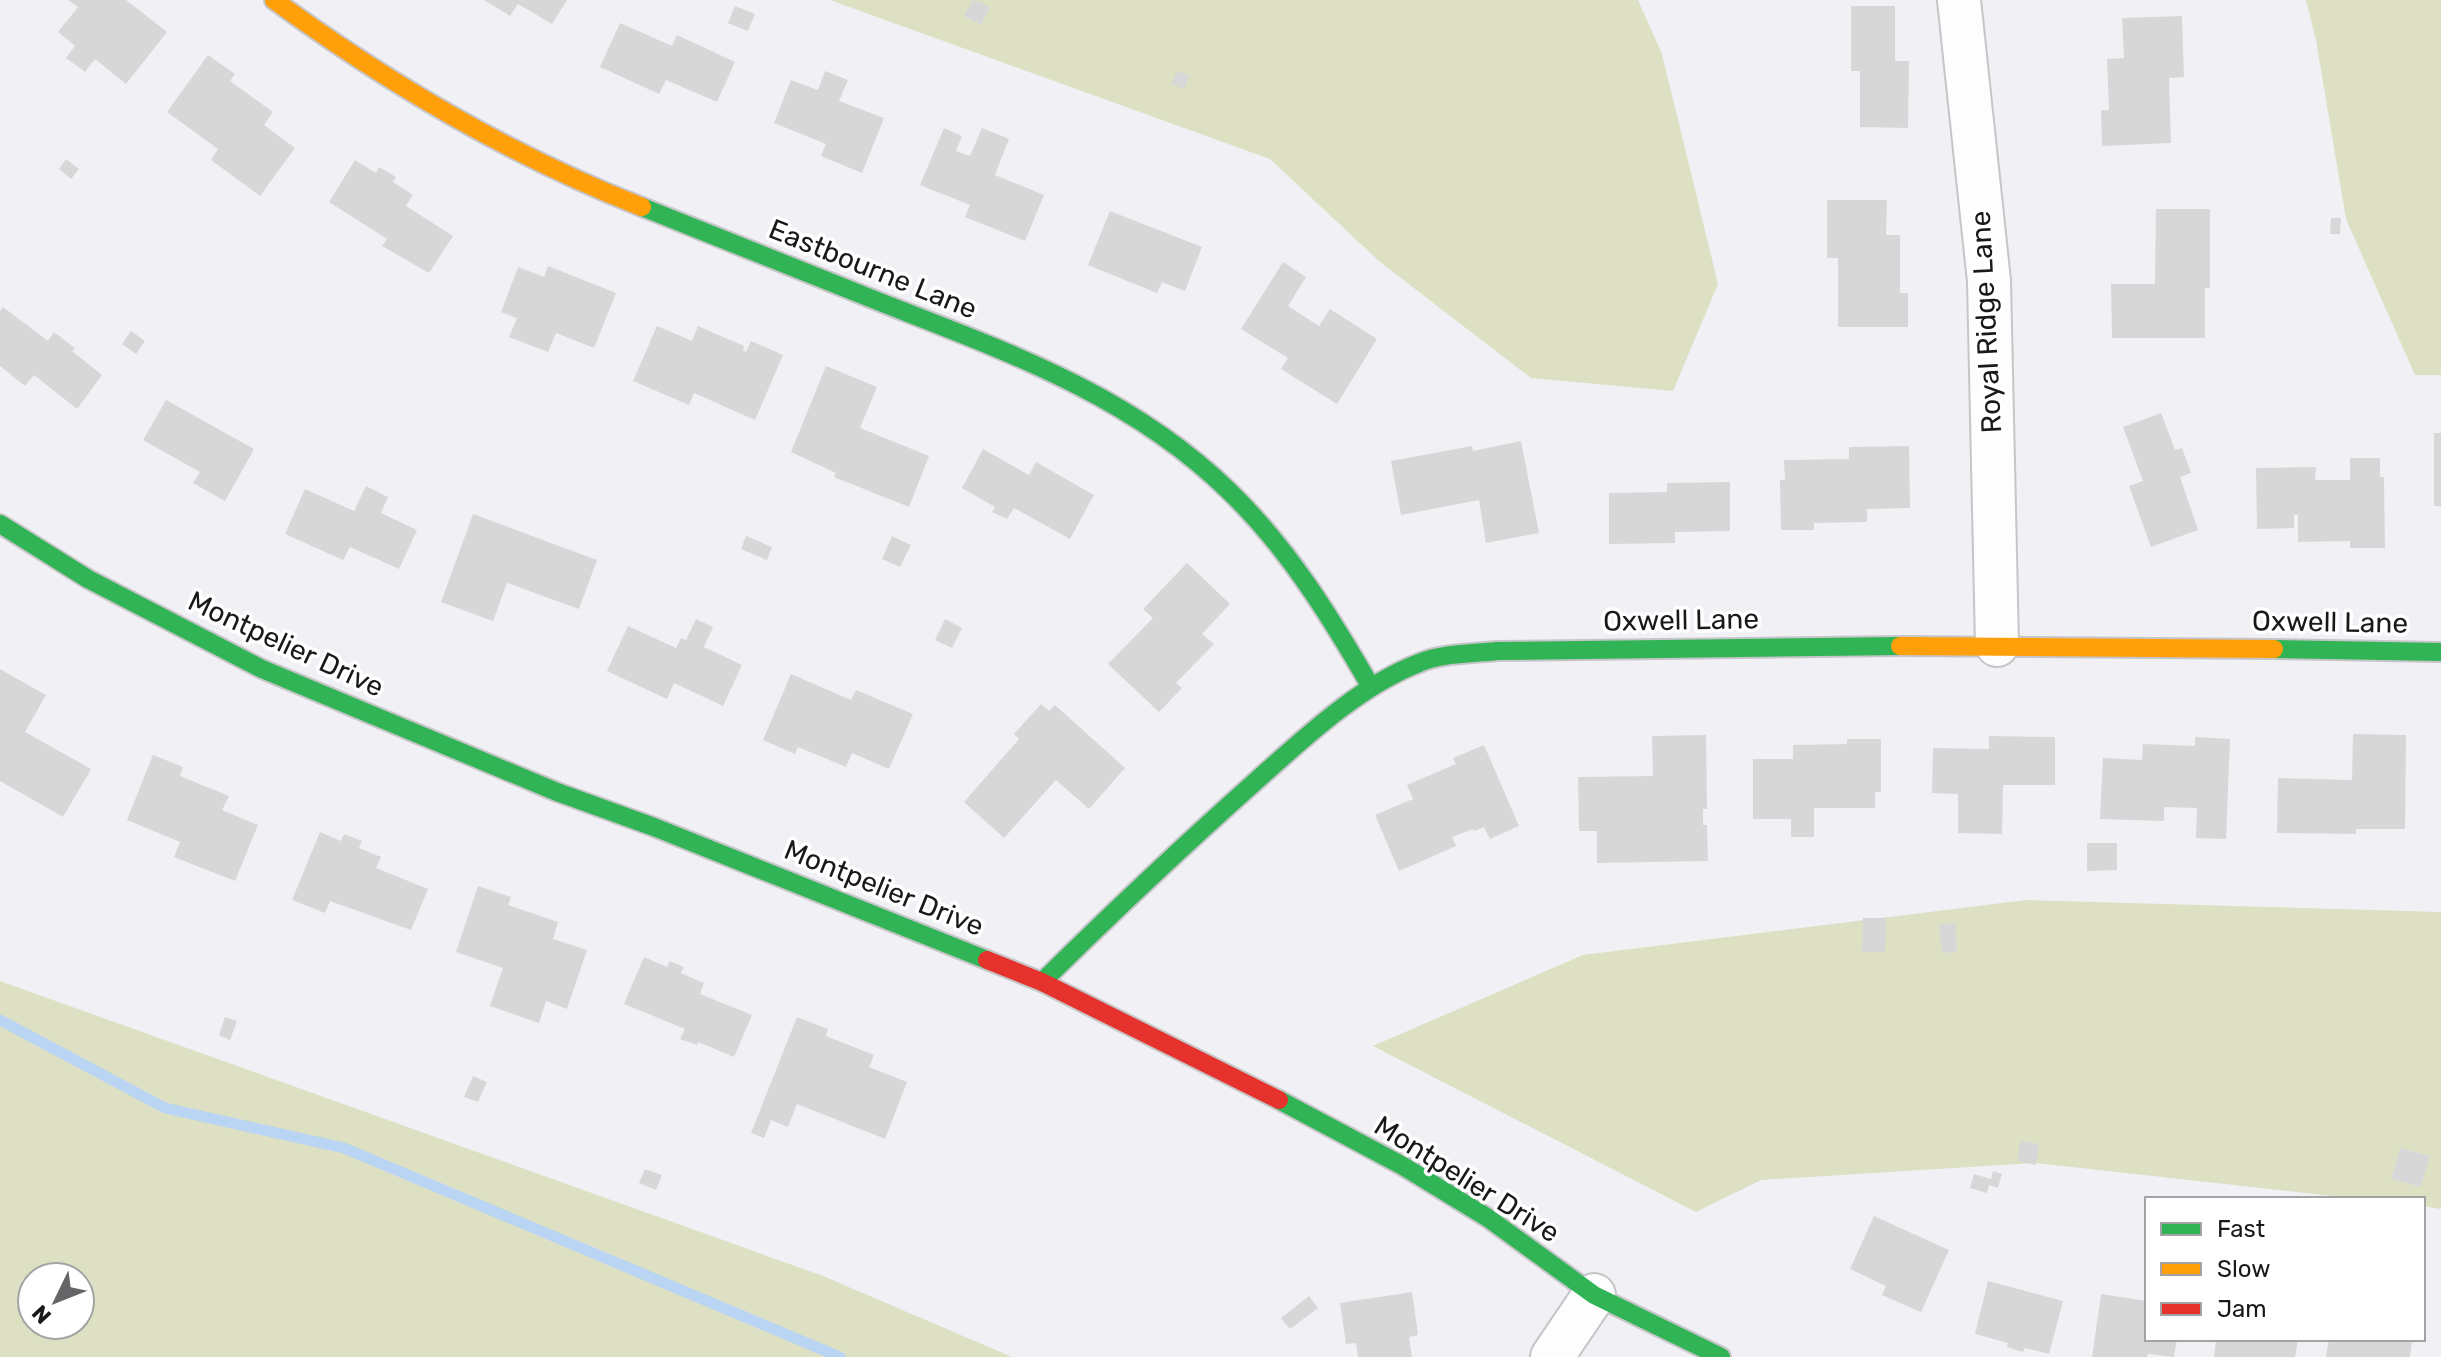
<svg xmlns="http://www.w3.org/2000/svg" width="2441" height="1357" font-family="Rubik,sans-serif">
<rect width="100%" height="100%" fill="#f1f0f5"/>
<g fill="#dee0c4" fill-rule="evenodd">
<path d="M830,0H1638L1662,54L1718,284L1673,391L1531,378L1380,262L1270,159Z"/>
<path d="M2306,0H2441V375H2415L2346,219L2316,40Z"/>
<path d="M2026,900L2441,912V1209L2423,1206V1199H2359L2036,1163L1761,1180L1696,1212L1373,1046L1583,955Z"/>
<path d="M0,981L823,1276L1012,1357H0ZM80,1277V1325H32V1277Z"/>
</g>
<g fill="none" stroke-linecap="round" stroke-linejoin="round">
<path stroke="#bad5f3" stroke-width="11" d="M0,1020L165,1108L344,1148L840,1357"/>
</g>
<g fill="#d8d7d8">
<path d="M68,0H126L167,32L126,84L95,59L85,72L66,58L75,46L58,32L78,7Z"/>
<path d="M484,0H567L552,24L518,4L510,16Z"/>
<path d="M973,0L990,7L981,25L964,16Z"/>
<path d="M735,6L755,14L748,31L728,23Z"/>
<path d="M1851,6H1895V61H1909L1908,128L1860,127V71H1851Z"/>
<path d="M2182,16L2184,77L2169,78L2171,143L2102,146L2101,110H2109L2107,59L2124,58L2122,18Z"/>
<path d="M620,23L672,46L677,35L735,62L717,102L666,80L659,94L600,67Z"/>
<path d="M208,55L235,74L230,81L273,112L264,125L295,148L260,196L211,160L218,149L167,112Z"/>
<path d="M825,71L848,80L839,101L884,118L862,173L821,156L826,144L774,123L791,80L818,90Z"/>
<path d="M1177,71L1190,76L1184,89L1171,84Z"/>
<path d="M944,128L962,136L956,151L970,156L982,128L1009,139L995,175L1044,195L1025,241L965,217L970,205L920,185Z"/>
<path d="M66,159L79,169L71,179L59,169Z"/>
<path d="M355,160L376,173L379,167L396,177L393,182L413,195L406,206L453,236L429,273L382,246L387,239L329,202Z"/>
<path d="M1827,200H1887L1886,235H1900V293H1908V327H1838V258H1827Z"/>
<path d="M2156,209H2210V288H2205V338H2112L2111,284H2155Z"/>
<path d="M1110,211L1202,247L1185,291L1162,282L1157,293L1088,265Z"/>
<path d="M2331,218H2341L2340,234H2330Z"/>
<path d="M1283,262L1306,277L1288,306L1319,326L1330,309L1377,339L1337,404L1281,369L1288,358L1241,329Z"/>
<path d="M548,266L616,293L594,348L556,333L548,352L509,337L517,318L501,312L518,267L544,277Z"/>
<path d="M3,307L48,341L54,332L75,348L72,351L102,375L77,409L34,375L25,386L0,366V311Z"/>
<path d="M657,326L692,341L698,326L744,346L743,350L746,352L751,341L783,355L755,420L694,393L689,405L633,381Z"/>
<path d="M131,331L145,341L136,354L122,344Z"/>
<path d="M826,366L877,387L860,428L929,456L909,507L834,477L836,473L791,452Z"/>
<path d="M166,400L254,449L225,501L193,483L200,472L143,440Z"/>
<path d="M2161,413L2175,450L2182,448L2191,473L2180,477L2198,530L2151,547L2129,486L2143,481L2123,427Z"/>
<rect x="2434" y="433" width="7" height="73"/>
<path d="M1521,441L1539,533L1486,543L1479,500L1401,515L1391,461L1472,446L1473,451Z"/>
<path d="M1909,446L1910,508L1867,509V522L1814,523V530H1781L1780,480H1785L1784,460L1849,459V447Z"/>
<path d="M983,449L1029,475L1036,462L1094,495L1070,539L1014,508L1007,519L992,512L995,507L962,488Z"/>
<path d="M2350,458H2380V477H2384L2385,548H2350V541L2298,542V515H2294V528L2257,529L2256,468L2316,467L2315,480H2350Z"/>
<path d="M1730,482V531L1675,532V543L1609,544V493L1667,492V483Z"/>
<path d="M366,486L388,497L381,513L417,530L399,569L350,547L343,560L285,534L305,489L354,511Z"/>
<path d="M473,514L597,560L579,609L507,583L493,621L441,602Z"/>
<path d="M746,536L772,547L767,560L741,549Z"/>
<path d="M892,536L911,545L900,567L882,559Z"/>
<path d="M1187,563L1230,604L1202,634L1214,644L1176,683L1182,688L1159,712L1108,664L1153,618L1143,609Z"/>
<path d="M696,619L713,627L704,647L742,665L723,706L674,683L667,699L607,671L628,626L676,648L681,638L686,640Z"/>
<path d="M945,619L962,628L952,648L935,640Z"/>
<path d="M0,669L46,695L25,732L91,769L63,817L0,781Z"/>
<path d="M791,674L851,700L856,690L913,714L889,769L852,753L846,767L798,747L795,754L763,740Z"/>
<path d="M1041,704L1049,711L1055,705L1125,768L1089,809L1056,780L1004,838L964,802L1019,739L1014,734Z"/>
<path d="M2353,734L2406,735L2405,829H2356V834L2277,833L2278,778L2352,780Z"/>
<path d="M1706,735L1707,809H1703V825H1707L1708,861L1597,863V831H1579L1578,777L1653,776L1652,736Z"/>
<path d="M1989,736L2055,737V785H2003L2002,834L1958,833V794L1932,793L1933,748L1989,749Z"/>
<path d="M2195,737L2230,739L2226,839L2196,838L2197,808L2164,807V821L2100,819L2103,758L2142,760L2143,744L2195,746Z"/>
<path d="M1847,739H1881V792H1875V808H1814V837H1791V819H1753V759H1793V745L1847,744Z"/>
<path d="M1484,745L1519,826L1490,839L1484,827L1474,831L1473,829L1452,837L1456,846L1399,871L1375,815L1413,799L1407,785L1456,764L1453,758Z"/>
<path d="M153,755L183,767L180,776L229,796L222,810L258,825L235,881L174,857L180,842L127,820Z"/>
<path d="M320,832L341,841L344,834L362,841L359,848L381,857L376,868L428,889L411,930L330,901L325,913L292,900Z"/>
<path d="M2087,843H2117V870L2087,871Z"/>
<path d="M478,886L511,897L508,905L558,922L553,939L587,950L567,1009L546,1001L539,1023L490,1006L503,968L456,952Z"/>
<path d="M1863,918H1886L1885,952H1862Z"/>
<path d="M1955,923L1957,952L1942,953L1939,925Z"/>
<path d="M644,957L667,967L670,961L684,967L681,973L704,983L700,994L752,1015L734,1057L698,1042L697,1045L680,1039L685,1029L624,1004Z"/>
<path d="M225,1017L237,1021L230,1040L219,1035Z"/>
<path d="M797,1017L828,1029L826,1036L874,1055L869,1067L907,1082L885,1139L797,1104L788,1127L771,1120L764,1138L751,1133Z"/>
<path d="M473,1076L487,1082L478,1102L464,1097Z"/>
<path d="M2020,1141L2039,1144L2036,1165L2017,1161Z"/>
<path d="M2400,1148L2430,1156L2421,1187L2391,1179Z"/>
<path d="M645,1169L662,1175L656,1190L639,1183Z"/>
<path d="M1993,1171L2002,1174L1998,1188L1989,1185L1987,1193L1970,1188L1974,1174L1991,1179Z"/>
<path d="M1874,1216L1949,1250L1921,1312L1882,1295L1886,1286L1850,1269Z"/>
<path d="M1988,1281L2063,1301L2049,1354L2025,1348L2023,1352L2007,1347L2008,1343L1975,1334Z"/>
<path d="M1412,1292L1418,1335L1409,1337L1412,1357H1358L1356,1343L1346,1344L1340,1303Z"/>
<path d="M2101,1294L2147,1301V1339H2177L2174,1357L2148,1354L2147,1357H2092Z"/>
<path d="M1309,1296L1318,1308L1290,1329L1281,1318Z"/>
<path d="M2216,1339H2298L2295,1357H2214Z"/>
<path d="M2329,1339H2412L2410,1357H2326Z"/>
</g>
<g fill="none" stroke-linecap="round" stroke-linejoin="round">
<defs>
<g id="street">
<path d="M1959,0L1989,281L1997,645"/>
<path d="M1552,1357L1594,1295"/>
</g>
<g id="fast">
<path d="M642,207C723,239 803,272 885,304C1008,352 1132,396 1229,491C1288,548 1330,616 1371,687"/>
<path d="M0,524L88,579L262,669L557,792L654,827L987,960"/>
<path d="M2274,649L2441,652"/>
<path d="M1042,982C1112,913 1183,846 1256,781C1303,739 1359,686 1419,663C1443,653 1471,654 1497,651L1900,646"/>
<path d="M1279,1100L1403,1166L1488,1218L1594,1295L1721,1357"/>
</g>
<g id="slow">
<path d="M274,0C389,84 509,155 642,207"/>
<path d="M1900,646L2274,649"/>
</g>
<path id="jam" d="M987,960L1042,982L1279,1100"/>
</defs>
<use href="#street" stroke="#c6c5c8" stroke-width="46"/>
<use href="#fast" stroke="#c6c5c8" stroke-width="22"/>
<use href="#slow" stroke="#c6c5c8" stroke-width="22"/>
<use href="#jam" stroke="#c6c5c8" stroke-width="22"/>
<use href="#street" stroke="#fdfdfe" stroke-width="42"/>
<use href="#fast" stroke="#30b455" stroke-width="18"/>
<use href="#slow" stroke="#ff9f0a" stroke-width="18"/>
<use href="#jam" stroke="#e5322d" stroke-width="18"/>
</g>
<g text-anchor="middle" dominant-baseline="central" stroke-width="7" stroke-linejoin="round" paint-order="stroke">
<g font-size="28" fill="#19191b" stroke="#fff">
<text transform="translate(873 269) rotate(22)">Eastbourne Lane</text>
<text transform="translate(1986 322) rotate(-93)">Royal Ridge Lane</text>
<text transform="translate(1681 620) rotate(-1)">Oxwell Lane</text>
<text transform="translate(2330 622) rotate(1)">Oxwell Lane</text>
<text transform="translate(286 644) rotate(25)">Montpelier Drive</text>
<text transform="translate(884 888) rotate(22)">Montpelier Drive</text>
<text transform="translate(1467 1179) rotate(32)">Montpelier Drive</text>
</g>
</g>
<rect x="2145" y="1197" width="280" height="144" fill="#ffffff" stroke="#a3a3a4" stroke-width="2"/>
<rect x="2161" y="1223" width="40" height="12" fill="#30b455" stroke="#a3a3a4" stroke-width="2"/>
<text x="2217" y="1237" font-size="24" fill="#19191b">Fast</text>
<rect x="2161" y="1263" width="40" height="12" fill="#ff9f0a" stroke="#a3a3a4" stroke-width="2"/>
<text x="2217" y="1277" font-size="24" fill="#19191b">Slow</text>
<rect x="2161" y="1303" width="40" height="12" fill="#e5322d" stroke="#a3a3a4" stroke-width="2"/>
<text x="2217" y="1317" font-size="24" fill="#19191b">Jam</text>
<g transform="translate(56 1301) rotate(227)"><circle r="38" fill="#ffffff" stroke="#a3a3a4" stroke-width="2"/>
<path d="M0-6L14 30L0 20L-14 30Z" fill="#656467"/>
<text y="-12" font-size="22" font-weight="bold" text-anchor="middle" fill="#19191b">N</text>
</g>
</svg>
